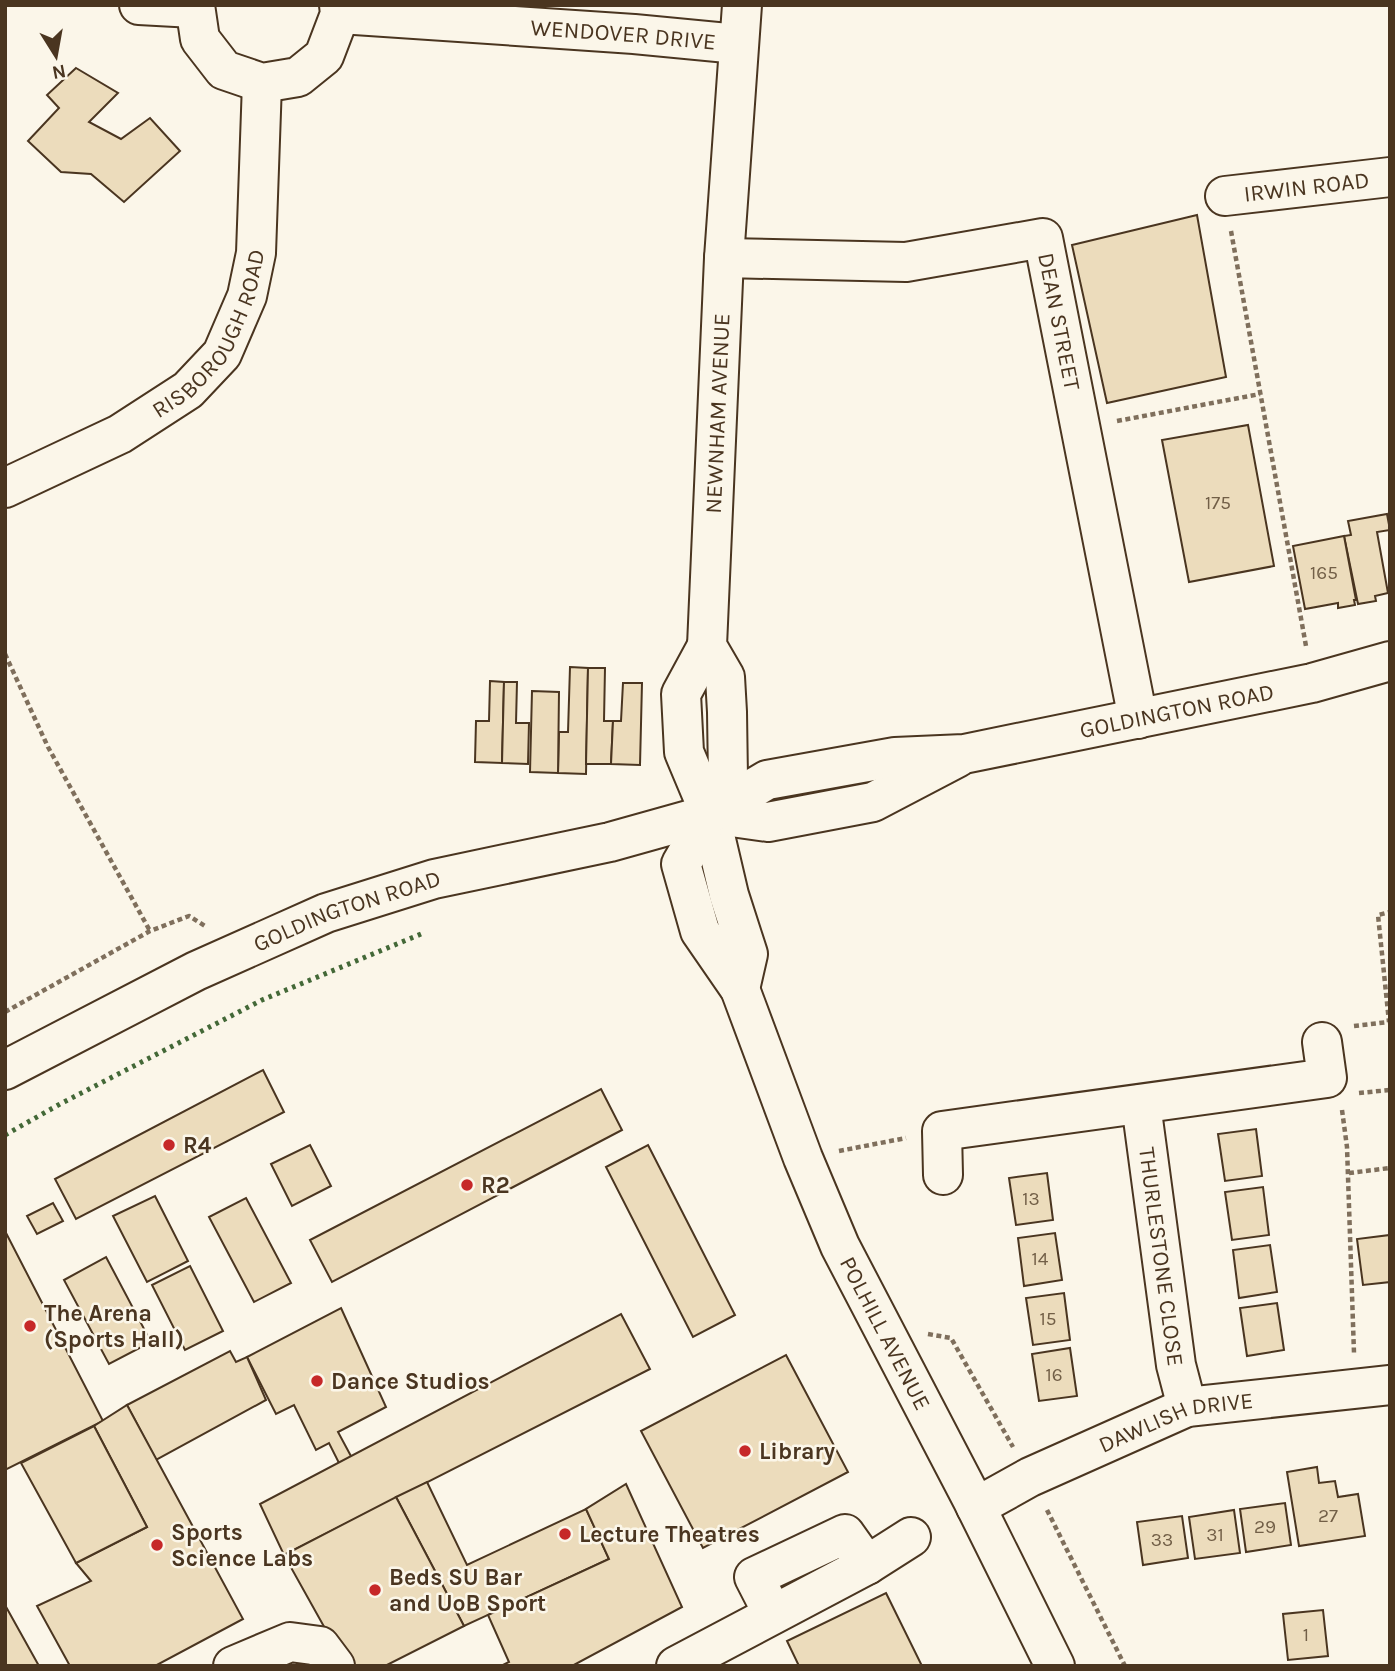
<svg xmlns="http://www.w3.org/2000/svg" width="1395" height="1671" font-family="Karla,sans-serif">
<rect width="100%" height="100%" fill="#fbf6e9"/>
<g fill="#ecdcbc" stroke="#4a3520" stroke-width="2">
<path d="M76,68L118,93L89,122L121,139L150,118L180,151L124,202L91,174L61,172L28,141L59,108L47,95Z"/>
<path d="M1197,215L1226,377L1107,403L1072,245Z"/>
<path d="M1248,425L1274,566L1189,582L1162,440Z"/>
<path d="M1387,514L1390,530L1377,532L1388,593L1375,596L1376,601L1358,604L1344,536L1351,535L1348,521Z"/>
<path d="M1344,536L1356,600H1354L1355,605L1338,608V603L1305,609L1293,546Z"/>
<path d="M570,667L588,668L586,774L558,773L559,732H568Z"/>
<path d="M588,668H605L604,721H613L611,764H586Z"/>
<path d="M490,681L504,682L502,763L475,762L476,721H489Z"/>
<path d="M504,682H517L516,723H529L528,764L502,763Z"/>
<path d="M623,683H642L640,765L611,764L613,721H621Z"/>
<path d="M532,691L559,692L558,773L530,772Z"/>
<path d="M263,1070L284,1112L76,1219L55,1179Z"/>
<path d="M601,1089L622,1130L332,1282L310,1240Z"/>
<path d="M1256,1129L1262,1176L1225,1181L1218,1134Z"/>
<path d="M310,1145L331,1186L292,1206L271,1164Z"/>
<path d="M648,1145L735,1315L693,1337L606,1167Z"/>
<path d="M1047,1173L1053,1220L1016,1225L1009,1178Z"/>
<path d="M1263,1187L1269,1235L1232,1240L1225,1192Z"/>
<path d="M155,1196L188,1261L147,1282L113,1216Z"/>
<path d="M246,1198L291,1283L254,1302L209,1217Z"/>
<path d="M53,1203L63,1221L37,1234L27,1216Z"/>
<path d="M5,1231L103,1421L5,1470Z"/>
<path d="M1055,1233L1062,1280L1024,1286L1018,1238Z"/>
<path d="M1390,1235V1282L1363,1285L1357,1239Z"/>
<path d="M1270,1245L1277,1292L1239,1298L1233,1250Z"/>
<path d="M106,1257L151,1342L109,1364L64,1280Z"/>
<path d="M190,1266L223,1331L185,1350L152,1285Z"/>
<path d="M1064,1293L1070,1340L1033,1345L1026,1298Z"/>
<path d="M1277,1303L1284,1350L1247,1356L1240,1308Z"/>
<path d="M341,1308L386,1407L338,1432L352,1458L341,1467L329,1443L316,1450L294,1405L276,1414L247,1357Z"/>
<path d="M621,1314L650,1369L284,1555L260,1504Z"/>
<path d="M1070,1348L1077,1396L1039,1401L1032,1354Z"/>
<path d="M230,1351L236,1362L247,1357L266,1400L156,1460L127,1405Z"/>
<path d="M786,1355L848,1472L703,1548L641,1431Z"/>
<path d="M127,1405L243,1619L155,1666H70L37,1606L91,1581L76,1563L147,1527L94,1426Z"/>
<path d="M94,1426L147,1527L76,1563L21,1463Z"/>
<path d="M1317,1467L1319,1483L1335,1481L1338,1497L1358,1494L1365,1536L1299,1546L1287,1472Z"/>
<path d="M427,1482L467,1565L586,1509L609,1559L464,1626L396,1497Z"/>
<path d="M626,1484L682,1607L572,1666H501L509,1662L488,1615L609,1559L586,1509Z"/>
<path d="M396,1497L464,1626L385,1666H346L284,1555Z"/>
<path d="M1285,1503L1291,1545L1246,1552L1240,1509Z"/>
<path d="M1234,1510L1240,1553L1195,1559L1189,1517Z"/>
<path d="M1182,1516L1188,1558L1143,1565L1137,1522Z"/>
<path d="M886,1593L922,1666H799L787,1641Z"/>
<path d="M5,1605L39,1666H5Z"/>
<path d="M1323,1610L1328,1656L1288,1660L1283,1614Z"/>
</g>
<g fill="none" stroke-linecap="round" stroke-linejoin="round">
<defs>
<g id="minor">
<path d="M139,5L194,8"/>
<path d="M195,5L200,39L224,70L262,83L298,77L324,56L340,14L339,5"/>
<path id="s1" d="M340,14L634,34L738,44"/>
<path id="s2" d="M1225,196L1390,177"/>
<path id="s3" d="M724,258L906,262L1043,238L1138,719"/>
<path id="s4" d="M5,488L120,434L188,390L222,354L247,296L256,253L262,83"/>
<path id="s5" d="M710,814L681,864L700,931L740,989L803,1158L840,1246L972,1499L1055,1666"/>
<path d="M710,814L729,895L748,954L740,989"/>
<path id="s6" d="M1141,1104L1176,1365L1187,1407"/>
<path d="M943,1175L942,1131L1327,1078L1322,1042"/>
<path id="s7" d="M976,1507L1030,1477L1187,1407L1390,1385"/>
<path d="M773,1614L754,1577L845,1534L867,1565"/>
<path d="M233,1666L290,1642L320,1646L335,1666"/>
<path d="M676,1666L867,1565L911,1537"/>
</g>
<g id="major">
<path d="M707,646L681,694L684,752L710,814"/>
<path id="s8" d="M710,814L728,778L727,712L725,677L707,646L724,258L742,5"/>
<path d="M710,814L768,822L873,802L957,758"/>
<path id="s9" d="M5,1070L196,971L326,913L434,879L610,842L710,814L767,780L895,757L964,754L1312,683L1390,661"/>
</g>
</defs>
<use href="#minor" stroke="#4a3520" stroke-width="42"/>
<use href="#major" stroke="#4a3520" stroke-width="42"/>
<g stroke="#7f6f5c" stroke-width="4.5" stroke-dasharray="5 3.5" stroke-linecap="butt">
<path d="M1231,231L1306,646"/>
<path d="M1117,421L1260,394"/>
<path d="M5,654L48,747L150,931"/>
<path d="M5,1012L150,931L189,916L205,926"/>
<path d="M1354,1026L1389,1022L1378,915L1390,912"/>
<path d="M1359,1093L1390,1090"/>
<path d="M1342,1110L1347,1147L1354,1353"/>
<path d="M839,1151L906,1138"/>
<path d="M1349,1173L1390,1168"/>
<path d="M928,1334L951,1338L1013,1447"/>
<path d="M1047,1510L1125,1666"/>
</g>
<use href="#minor" stroke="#fbf6e9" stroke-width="38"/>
<use href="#major" stroke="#fbf6e9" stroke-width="38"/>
<path stroke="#436837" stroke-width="5" stroke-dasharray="3.5 5" stroke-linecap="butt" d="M5,1135L60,1104L262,1000L421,934"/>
</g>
<g fill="#c62828" stroke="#fbf6e9" stroke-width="2.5">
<circle cx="169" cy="1145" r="7"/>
<circle cx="467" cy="1185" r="7"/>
<circle cx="30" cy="1326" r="7"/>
<circle cx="317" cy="1381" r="7"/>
<circle cx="745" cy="1451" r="7"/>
<circle cx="565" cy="1534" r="7"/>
<circle cx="157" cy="1545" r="7"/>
<circle cx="375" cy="1590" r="7"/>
</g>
<g text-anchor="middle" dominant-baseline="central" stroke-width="5" stroke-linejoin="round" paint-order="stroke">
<g font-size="19" fill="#725f47">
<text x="1218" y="503">175</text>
<text x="1324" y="573">165</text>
<text x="1031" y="1199">13</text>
<text x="1040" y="1259">14</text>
<text x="1048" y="1319">15</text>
<text x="1054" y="1375">16</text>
<text x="1328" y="1516">27</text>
<text x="1265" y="1527">29</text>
<text x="1215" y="1535">31</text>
<text x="1162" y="1540">33</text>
<text x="1306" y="1635">1</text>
</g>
<g font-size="23" fill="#4a3520" stroke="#fbf6e9">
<text stroke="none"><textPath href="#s1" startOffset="284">WENDOVER DRIVE</textPath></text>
<text stroke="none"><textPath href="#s2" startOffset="82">IRWIN ROAD</textPath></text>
<text stroke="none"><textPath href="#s3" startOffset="406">DEAN STREET</textPath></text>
<text stroke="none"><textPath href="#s4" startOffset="268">RISBOROUGH ROAD</textPath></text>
<text stroke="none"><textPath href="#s8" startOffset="410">NEWNHAM AVENUE</textPath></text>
<text stroke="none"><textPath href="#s9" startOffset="1237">GOLDINGTON ROAD</textPath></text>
<text stroke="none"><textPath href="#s9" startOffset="378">GOLDINGTON ROAD</textPath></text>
<text stroke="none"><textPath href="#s6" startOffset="154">THURLESTONE CLOSE</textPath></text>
<text stroke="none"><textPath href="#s5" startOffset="572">POLHILL AVENUE</textPath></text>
<text stroke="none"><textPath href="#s7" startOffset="219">DAWLISH DRIVE</textPath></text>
</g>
<g font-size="23" font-weight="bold" fill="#4a3520" stroke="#fbf6e9" text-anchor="start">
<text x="183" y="1145">R4</text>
<text x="481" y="1185">R2</text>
<text x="44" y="1313">The Arena<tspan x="44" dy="26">(Sports Hall)</tspan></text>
<text x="331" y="1381">Dance Studios</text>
<text x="759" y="1451">Library</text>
<text x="171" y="1532">Sports<tspan x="171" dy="26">Science Labs</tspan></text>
<text x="579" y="1534">Lecture Theatres</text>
<text x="389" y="1577">Beds SU Bar<tspan x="389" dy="26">and UoB Sport</tspan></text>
</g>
</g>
<rect width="1395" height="1671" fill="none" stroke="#4a3520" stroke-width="14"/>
<g transform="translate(56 56) rotate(169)" stroke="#fbf6e9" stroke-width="5" paint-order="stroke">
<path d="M0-5L12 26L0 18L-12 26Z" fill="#4a3520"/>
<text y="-10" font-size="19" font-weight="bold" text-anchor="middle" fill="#4a3520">N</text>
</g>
</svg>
